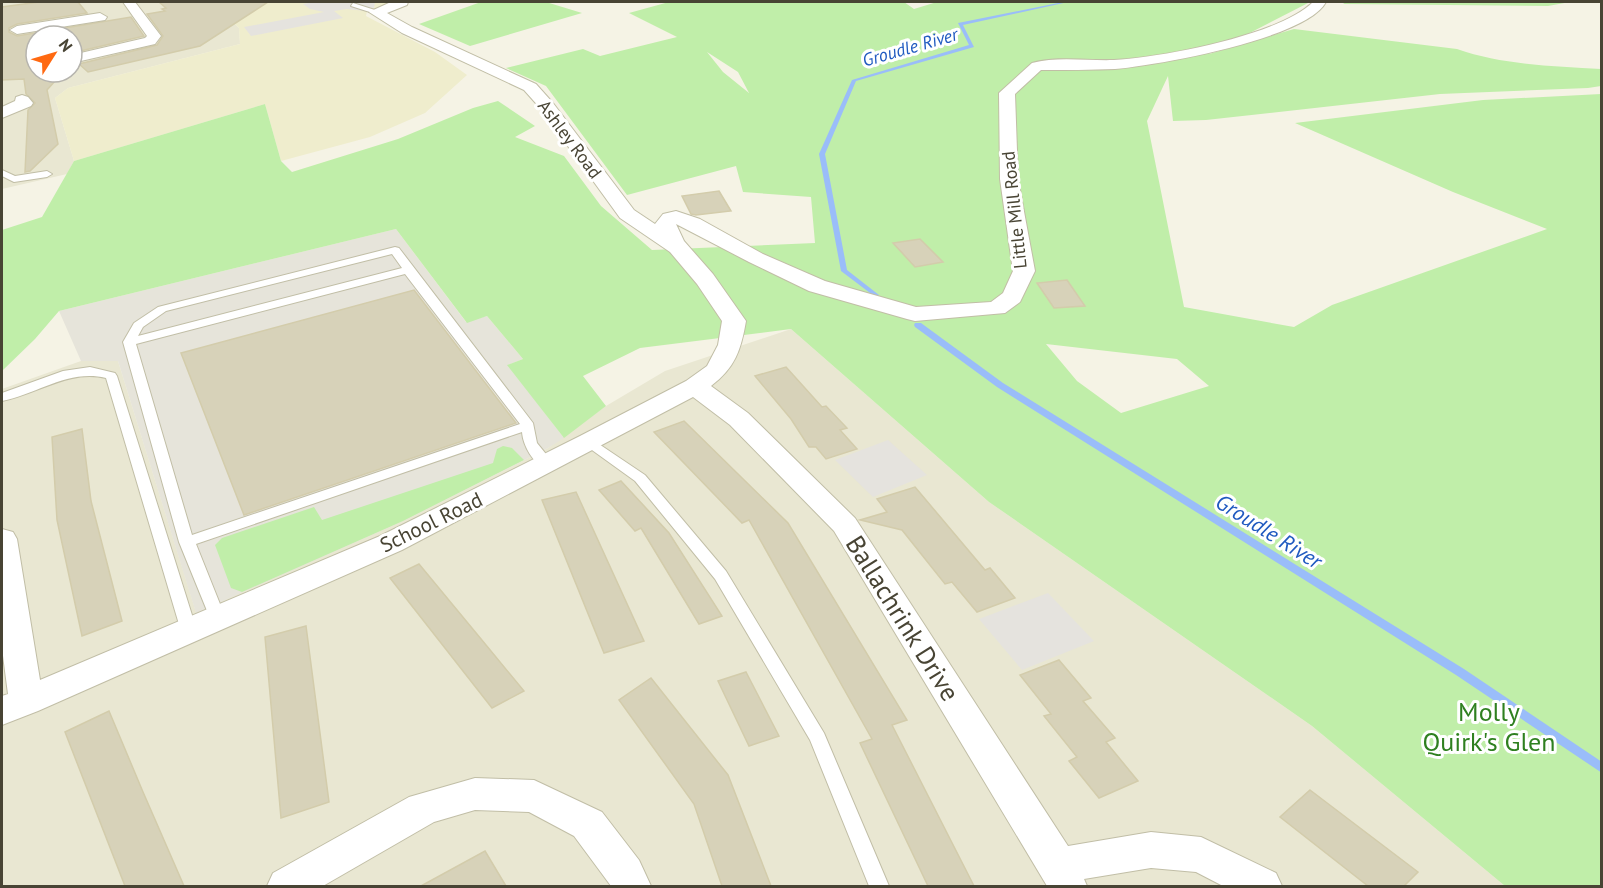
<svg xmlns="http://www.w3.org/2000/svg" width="1603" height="888" font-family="'PT Sans',sans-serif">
<rect width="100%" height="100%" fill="#f5f3e5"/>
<g fill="#e9e7d2" fill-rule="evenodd">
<path d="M2,2H213L239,28L240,44L68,88L55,98L74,161L67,174L2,189ZM36,36H72V72H36Z"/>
<path d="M791,329L989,502L1312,726L1505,886H2V389L81,361H118L196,612L403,521L548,448L606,406L665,371Z"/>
</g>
<path fill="#e6e4da" d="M396,229L466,322L487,316L523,359L508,365L564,438L548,448L403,521L196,613L118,361H81L59,311Z"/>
<path fill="#efedcd" d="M213,2H400L367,11L366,16L435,52L467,75L425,113L370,137L281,161L265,104L74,161L55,98L68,88L240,44L239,28Z"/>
<g fill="#c0eea9" fill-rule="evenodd">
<path d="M481,2H546L582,13L470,46L419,24Z"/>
<path d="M669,2H904L914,9L937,2H1310L1209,54L1294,29L1457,49C1502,65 1554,66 1601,69V86L1588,88L1440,94L1206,120L1173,121L1168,76L1147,121L1184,307L1294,327L1332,305L1547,229L1453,192L1295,123L1483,100L1601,94V886H1505L1312,726L989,502L791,329L640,348L583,376L606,406L564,438L507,365L523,359L487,316L467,323L396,229L59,311L35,339L2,371V230L42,217L74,161L265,104L281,161L292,172L398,139L473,108L498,101L535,126L515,137L564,156L601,206L652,250L815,243L811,197L743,192L736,166L627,195L546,86L506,68L583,49L600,56L677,37L629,13ZM707,52L738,72L749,93L723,72ZM1046,344L1177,359L1209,386L1121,413L1077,381Z"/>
<path d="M1346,2H1570L1548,6L1343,4Z"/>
<path d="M503,446L512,448L524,460L403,521L242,592L231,588L215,545L222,538L314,507L322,520L493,463L497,449Z"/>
</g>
<g fill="#e5e3de">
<path d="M314,2H375L374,8L366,11L347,9L334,11L343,18L251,36L244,27L324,12L310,9L303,4Z"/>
<path d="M888,440L927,475L873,497L835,460Z"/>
<path d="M1048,593L1094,641L1022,670L979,619Z"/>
</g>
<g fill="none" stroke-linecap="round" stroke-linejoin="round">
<g fill="#9abdf9" fill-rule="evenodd">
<path d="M1063,2H1068L963,25L974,47L856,81L825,154L847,270L879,295L876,297L874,296L841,271L819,154L852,80L969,45L958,23Z"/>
<path d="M915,323H921L1003,383L1464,669L1602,762V773L1456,675L997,387L915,327L914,325Z"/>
</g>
</g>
<g fill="#d7d2b9" stroke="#d3ccab" stroke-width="1.5">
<path d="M39,2H78L87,13L17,24L9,28V32L17,36L131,17L144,36L72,53V36H36V72H63L47,90L58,144L30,171L25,172L28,110L35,103L26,94L24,79L2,80V7Z"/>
<path d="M159,2H268L200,46L88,72L79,64L157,45L163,36L147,14L165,11L162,9L166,8Z"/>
<path d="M719,191L731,211L696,215L691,214L682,196Z"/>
<path d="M920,239L943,262L915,267L893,243Z"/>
<path d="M1067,280L1085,306L1054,308L1037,283Z"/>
<path d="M414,290L516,423L244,515L181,353Z"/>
<path d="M786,367L822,407L826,406L847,428L840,430L857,449L826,459L816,447H809L791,419L755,376Z"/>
<path d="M684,421L788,523L907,720L892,725L974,886H928L860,743L872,739L749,520L742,523L654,432Z"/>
<path d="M82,429L91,501L122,621L82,636L57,520L52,437Z"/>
<path d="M621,481L669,533L722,616L699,624L641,528L635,531L599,490Z"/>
<path d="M915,487L985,570L990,568L1015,598L977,612L952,582L945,584L902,530L860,520L887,512L877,499Z"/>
<path d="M576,492L644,641L604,653L542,500Z"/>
<path d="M419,564L486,645L524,691L492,708L390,578Z"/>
<path d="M306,626L329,802L281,818L265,637Z"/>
<path d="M1059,660L1091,698L1083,701L1115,738L1106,742L1138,781L1099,798L1069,761L1077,757L1044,716L1051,714L1020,675Z"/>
<path d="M746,672L779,736L749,746L718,681Z"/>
<path d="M651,678L728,775L771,886H722L694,804L619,700Z"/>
<path d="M109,711L143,792L184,886H125L65,732Z"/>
<path d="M1310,790L1418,872L1404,886H1368L1280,817Z"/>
<path d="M485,851L506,886H421Z"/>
</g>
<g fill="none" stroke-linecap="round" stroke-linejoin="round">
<defs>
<g id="service">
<path d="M353,3L378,11L379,12L376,14L351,6Z"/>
<path d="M2,170L15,176L47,171L52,174L47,177L14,182L2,176Z"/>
<path d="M395,247L399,248L533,423L537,443L554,464L547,468C533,465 523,445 522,432L196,544L226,619L224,623L218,625L212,623L179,542L123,342L134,323L158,307ZM392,254L402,268L138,336L143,327L166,311ZM405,274L520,424L192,535L136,344Z"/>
<path d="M90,367L115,373L117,376L197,631L195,635L189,637L183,635L181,631L106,378C68,369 38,394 2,401V393L63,371Z"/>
<path d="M590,438L645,475L726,571L824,733L889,886H869L810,740L715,579L635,481L585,445L583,442L585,439Z"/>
</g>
<g id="minor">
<path d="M123,2H135L161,36L155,44L72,63V55L145,38L147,36Z"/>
<path d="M391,2H408L407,5L387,13L412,27L536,84L553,103L634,210L655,224L663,214L676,211L700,219L763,254L825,281L916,307L991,302L1003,293L1013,271L1000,179L999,93L1032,63C1057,56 1087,61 1114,60C1163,57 1278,36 1313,2H1326C1306,39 1158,65 1115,69C1090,70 1066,70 1041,70L1015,94L1018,179L1035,271L1020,302L1005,313L915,321L907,319L809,291L749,262L676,224L684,241L713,274L746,321C741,350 735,368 711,386L748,413L855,518L1068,846L1151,832L1201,837L1276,873L1282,886H1223L1196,872L1151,868L1084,879L1087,886H1047L834,531L730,425L693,397L402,550L38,711L2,725V696L8,694L2,648V529L13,532L17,539L40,680L380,536L580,436L686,381L707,366L718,345L722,321L697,284L670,252L620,218L541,109L524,90L402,33L369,12Z"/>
<path d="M100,13L107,17L105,20L17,34L10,30L17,26Z"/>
<path d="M22,95L28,97L33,103L31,106L2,118V107L15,101L16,97Z"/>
<path d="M475,778L534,780L602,812L639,860L651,886H611L574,836L529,812L475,810L434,822L323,886H267L273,873L409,797Z"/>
</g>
</defs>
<use href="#service" stroke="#c1bea6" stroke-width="2"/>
<use href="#minor" stroke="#c1bea6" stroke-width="2"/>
<use href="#service" fill="#fff" fill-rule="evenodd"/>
<use href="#minor" fill="#fff" fill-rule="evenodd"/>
</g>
<g text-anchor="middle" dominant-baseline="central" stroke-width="6" stroke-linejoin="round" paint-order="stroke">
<g font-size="18" font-style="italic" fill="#205ac0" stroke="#fff">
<text transform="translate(910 47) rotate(-16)">Groudle River</text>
</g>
<g font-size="18" fill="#484434" stroke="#fff">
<text transform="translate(570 139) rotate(53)">Ashley Road</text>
<text transform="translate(1014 210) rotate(-96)">Little Mill Road</text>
</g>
<g font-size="21" fill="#484434" stroke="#fff">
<text transform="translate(431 522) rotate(-26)">School Road</text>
</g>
<g font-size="22" font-style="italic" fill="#205ac0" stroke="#fff">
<text transform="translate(1269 531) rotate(32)">Groudle River</text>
</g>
<g font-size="26" fill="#484434" stroke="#fff">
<text transform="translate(903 618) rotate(58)">Ballachrink Drive</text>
</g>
<g font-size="26" fill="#2f8020" stroke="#fff">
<text x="1489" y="711">Molly<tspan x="1489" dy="30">Quirk's Glen</tspan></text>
</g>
</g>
<rect width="1603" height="888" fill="none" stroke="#484434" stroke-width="6"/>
<g transform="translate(54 54) rotate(53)"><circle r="28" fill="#ffffff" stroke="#b6b4ae" stroke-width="1.5"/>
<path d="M0-4.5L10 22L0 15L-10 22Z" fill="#ff6911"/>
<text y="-9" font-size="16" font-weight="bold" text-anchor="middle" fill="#484434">N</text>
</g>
</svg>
